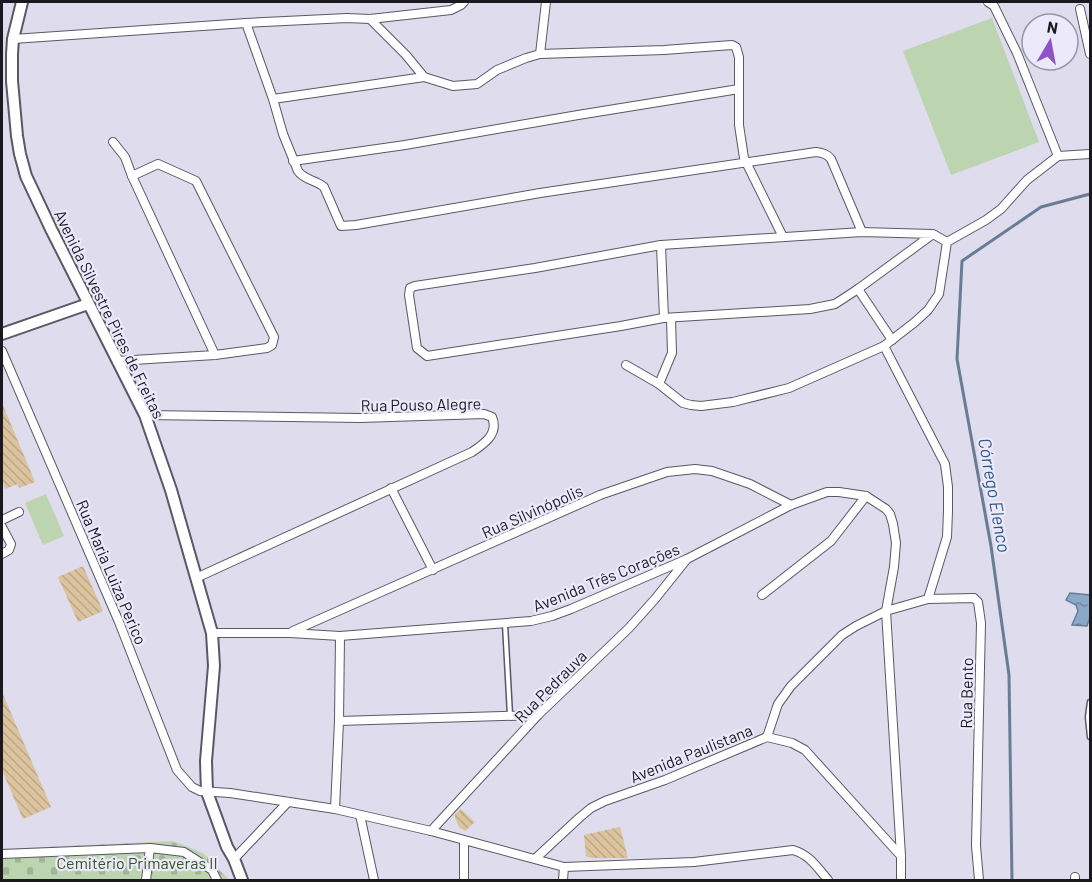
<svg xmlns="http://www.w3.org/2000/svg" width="1092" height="882" font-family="Barlow,sans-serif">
<defs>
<pattern id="cemetery-stones" width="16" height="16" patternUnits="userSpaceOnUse" patternTransform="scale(1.5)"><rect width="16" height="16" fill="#bcd4af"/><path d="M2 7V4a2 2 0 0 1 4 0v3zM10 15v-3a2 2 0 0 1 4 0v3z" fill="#a1b596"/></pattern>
<pattern id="water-ripples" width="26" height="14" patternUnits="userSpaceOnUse" patternTransform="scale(1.5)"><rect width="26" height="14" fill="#8aa8c8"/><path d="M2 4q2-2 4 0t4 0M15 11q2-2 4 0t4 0" fill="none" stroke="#7088a2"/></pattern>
<pattern id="building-back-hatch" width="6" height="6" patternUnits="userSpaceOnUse" patternTransform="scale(1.5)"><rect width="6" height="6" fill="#dbc39d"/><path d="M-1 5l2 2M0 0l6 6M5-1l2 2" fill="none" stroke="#bba787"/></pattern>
</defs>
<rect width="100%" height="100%" fill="#dedced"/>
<path fill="url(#cemetery-stones)" d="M173,841L203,853L229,880H2V849Z"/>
<g fill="#bcd4af">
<path d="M992,18L1039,142L951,175L903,51Z"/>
<path d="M46,494L64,536L43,545L25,503Z"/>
</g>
<path fill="url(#water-ripples)" stroke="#687d95" stroke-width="1.5" d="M1070,593L1090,595V617L1087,626L1072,625L1078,611L1076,605L1066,600Z"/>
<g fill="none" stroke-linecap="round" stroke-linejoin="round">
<path stroke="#687d95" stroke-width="3" d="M1012,880L1009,675L991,546L957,359L962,261L1041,207L1090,194"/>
</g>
<g fill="url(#building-back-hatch)">
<path d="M2,403L35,482L19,488L18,484L5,489L2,480Z"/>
<path d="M83,566L103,611L78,622L58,577Z"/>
<path d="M2,692L51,807L23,819L2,770Z"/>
<path d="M461,809L475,822L465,831L459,827L455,818V814Z"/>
<path d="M620,827L628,858H591L586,856L584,835Z"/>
</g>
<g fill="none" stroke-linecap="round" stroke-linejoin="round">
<defs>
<g id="lane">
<path d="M505,624L510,715"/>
<path d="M1090,702L1088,717L1090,737"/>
</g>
<g id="street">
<path d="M988,2L994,6L1017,53L1058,156"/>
<path d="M1080,9L1090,54"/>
<path d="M370,19L406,55L424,77L453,86L477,84L497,70L526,58L540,54L546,2"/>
<path d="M246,23L273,99L283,134L298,171C304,180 316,180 324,187L341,226L356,225L540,193L816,152C823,153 827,154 831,159L862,232"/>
<path d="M13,39L246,23L347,18L370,19L451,10L461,5L464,2"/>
<path d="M540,54L664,50L732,45L736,47L739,57V125L744,158L783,237"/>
<path d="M273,99L424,77"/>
<path d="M113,142L125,157L132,176L215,355"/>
<path d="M293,161L405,145L578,115L739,89"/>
<path d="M933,234L858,289L835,304L810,309L663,318L621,326L427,356L417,348L409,295L410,288L415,286L535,268L661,245L862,232L933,234L947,242"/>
<path d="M661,245L664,318"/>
<path d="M858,289L892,340"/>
<path d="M884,346L945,464L948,487V511L947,537L928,599"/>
<path d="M2,351L119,622L177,770L192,787L200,791L230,793L335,809L431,831L564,867L694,862L793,850C810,855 817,867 828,880"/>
<path d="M117,361L215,355L267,348L272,345L274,337L196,181L158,164L132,176"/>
<path d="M626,365L659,384L683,403L691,405L701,406L733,402L789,388L884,346L915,322L928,310L939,294L947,242L986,220L1001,209L1027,180L1058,156L1090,154"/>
<path d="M659,384L672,353L671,318"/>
<path d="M145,415L360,418L484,414L492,417C499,434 484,444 472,452L196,578"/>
<path d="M391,488L433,570"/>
<path d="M2,520L19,512"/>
<path d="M2,527L11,544L9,550L2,554"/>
<path d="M762,595L831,541L866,496"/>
<path d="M293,631L600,495L667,472L695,469L712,471L750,484L791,505"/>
<path d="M212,633H290L340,636L531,621L552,616L571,609L687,559L791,505L827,492H839L866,496L886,509L890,514L893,524L896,543L894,567L886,611L901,856V880"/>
<path d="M339,721L538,715"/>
<path d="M767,737L778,704L791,686L842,635L856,626L886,611L928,599L974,598L978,602L981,623L976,846L979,880"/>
<path d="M335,809L339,721L340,636"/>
<path d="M360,815L374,880"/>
<path d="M431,831L538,715L629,628L655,599L687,559"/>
<path d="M2,854L150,848L184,852L212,870L217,880"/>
<path d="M536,858L579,818L591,808L605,801L665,780L767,737L792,743L805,750L901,856"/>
<path d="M234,859L288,802"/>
<path d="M1075,877V880"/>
<path d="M146,880L150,848"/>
<path d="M464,880V841"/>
<path d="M563,880L564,867"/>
</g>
<g id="secondary">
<path d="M22,2L13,39L12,54V81L17,136L20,154L26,176L51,229L145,415L171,490L212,633L214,666L206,761L207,792L227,847L234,859L242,880"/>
<path d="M2,334L88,304"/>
</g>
</defs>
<use href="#lane" stroke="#5a5866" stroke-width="7"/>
<use href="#street" stroke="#5a5866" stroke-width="10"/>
<use href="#secondary" stroke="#5a5866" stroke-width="14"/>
<use href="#lane" stroke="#fff" stroke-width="4"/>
<use href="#street" stroke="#fff" stroke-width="8"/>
<use href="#secondary" stroke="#fff" stroke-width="10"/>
</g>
<g text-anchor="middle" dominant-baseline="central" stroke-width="4.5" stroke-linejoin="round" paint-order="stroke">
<g font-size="16" fill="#1a191f" stroke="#ebe9fa">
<text transform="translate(110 314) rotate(64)">Avenida Silvestre Pires de Freitas</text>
<text transform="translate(421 404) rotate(-1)">Rua Pouso Alegre</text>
<text transform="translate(532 511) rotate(-24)">Rua Silvinópolis</text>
<text transform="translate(112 572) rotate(67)">Rua Maria Luiza Perico</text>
<text transform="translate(606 577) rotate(-22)">Avenida Três Corações</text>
<text transform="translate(550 686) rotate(-45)">Rua Pedrauva</text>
<text transform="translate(966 693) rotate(-89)">Rua Bento</text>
<text transform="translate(691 753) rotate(-22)">Avenida Paulistana</text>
</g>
<g font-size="16" fill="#355522" stroke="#ebe9fa">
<text x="137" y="862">Cemitério Primaveras II</text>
</g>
<g font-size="18" font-style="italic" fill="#2d5a86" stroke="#ebe9fa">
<text transform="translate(995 495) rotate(80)">Córrego Elenco</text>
</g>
</g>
<rect width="1092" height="882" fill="none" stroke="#1a191f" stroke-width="6"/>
<g transform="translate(1050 42) rotate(10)"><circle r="28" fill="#ebe9fa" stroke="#9796a2" stroke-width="1.5"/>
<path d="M0-4.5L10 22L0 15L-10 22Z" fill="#8f51c7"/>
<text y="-9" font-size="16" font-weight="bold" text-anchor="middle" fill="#1a191f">N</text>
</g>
</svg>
